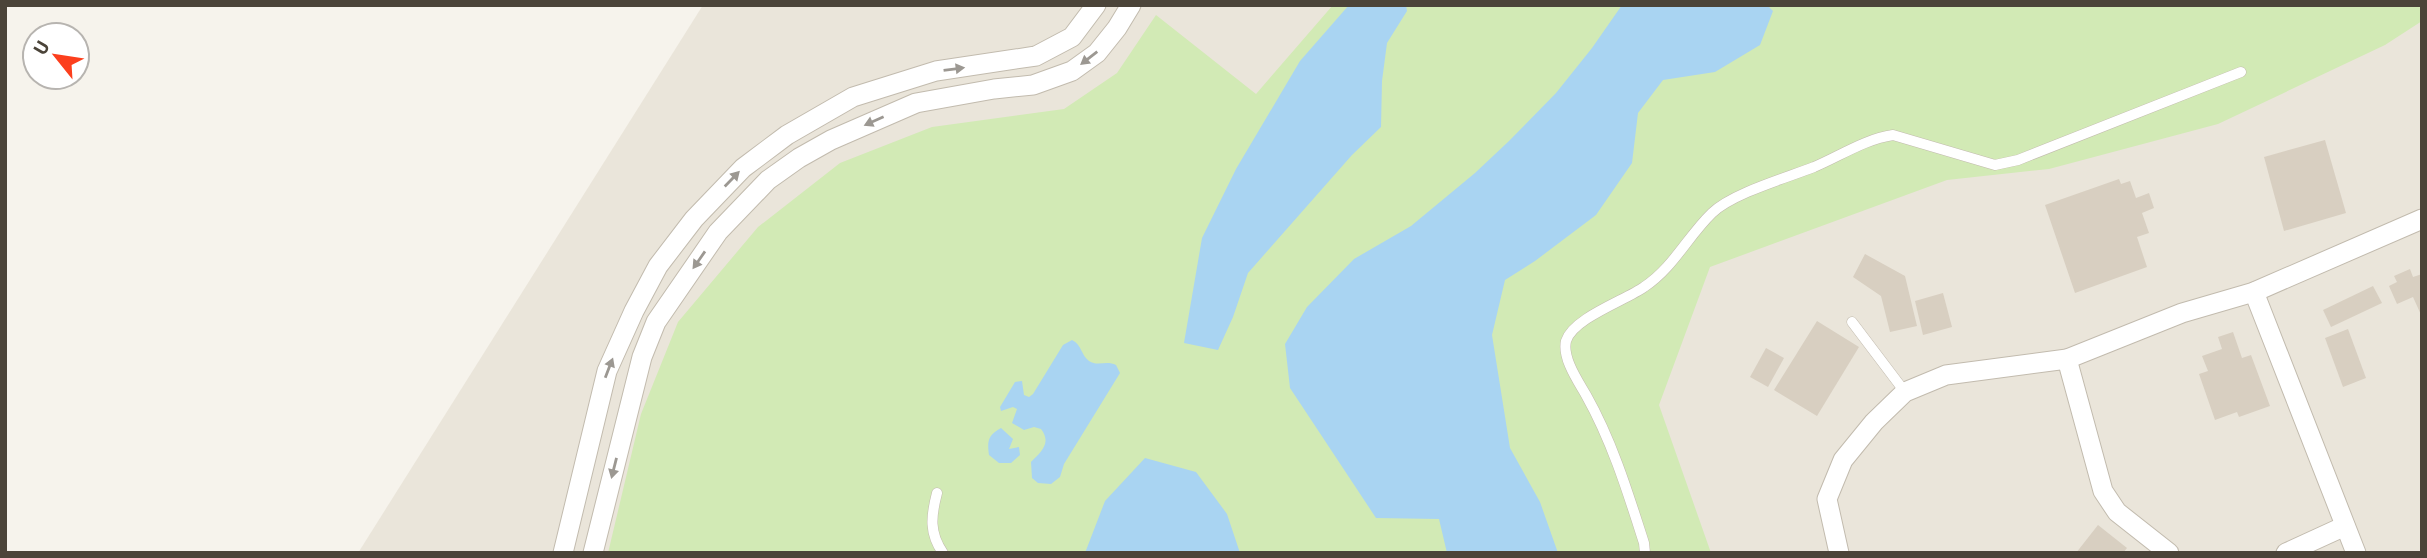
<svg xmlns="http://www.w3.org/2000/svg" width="2427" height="558" font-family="Barlow,sans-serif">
<rect width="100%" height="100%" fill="#f6f3ec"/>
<path fill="#eae5da" d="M703,5H2422V553H358Z"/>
<path fill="#d2eab5" d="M1333,5H2422V21L2385,45L2218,124L2049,169L1947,180L1710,267L1659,405L1711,553H608L641,414L678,322L758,227L840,163L932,127L1064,109L1117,73L1156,15L1256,94Z"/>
<g fill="#a9d4f2">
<path d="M1349,5H1406L1407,11L1387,43L1382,81L1381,127L1352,155L1248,273L1233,317L1218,350L1184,343L1202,238L1236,169L1300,61Z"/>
<path d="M1622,5H1767L1773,11L1760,45L1715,72L1663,80L1638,113L1632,163L1596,215L1535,261L1505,280L1492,335L1510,448L1540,502L1558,553H1447L1439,519L1376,518L1290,388L1285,344L1307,307L1354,259L1411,226L1475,173L1509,141L1556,93L1592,48Z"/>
<path d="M1072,340C1082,345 1081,355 1089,361C1098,367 1106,360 1116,365L1120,373L1064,464L1060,477L1051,484L1038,483L1032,478L1031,462C1041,452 1052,443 1041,429L1034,427L1024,430L1012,423L1017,409L1013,407L1001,411L1000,407L1015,382L1022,381L1024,395L1029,397L1033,394L1063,345Z"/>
<path d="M1001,428L1013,439L1009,449L1019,447L1020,455L1011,463H999L989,455C987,441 988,435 1001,428Z"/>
<path d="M1145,458L1196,472L1227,514L1240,553H1085L1105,501Z"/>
</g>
<g fill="#d8cfc1">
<path d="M2325,140L2346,213L2284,231L2264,157Z"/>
<path d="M2119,179L2121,184L2130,181L2136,198L2149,193L2154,208L2142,213L2149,233L2137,237L2147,267L2075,293L2045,205Z"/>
<path d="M1865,254L1905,276L1917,326L1890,332L1881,296L1853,277Z"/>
<path d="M2410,269L2413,277L2422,274V317L2413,297L2397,304L2389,286L2397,282L2394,276Z"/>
<path d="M2373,286L2382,303L2331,327L2323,310Z"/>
<path d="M1943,293L1952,327L1923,335L1915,301Z"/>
<path d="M1817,321L1859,347L1817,416L1774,390Z"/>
<path d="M2348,329L2366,378L2343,387L2325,338Z"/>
<path d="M2233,332L2242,358L2251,355L2270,406L2239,417L2237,412L2215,420L2199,374L2208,371L2202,356L2222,349L2218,337Z"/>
<path d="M1766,348L1784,358L1768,387L1750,377Z"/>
<path d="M2098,525L2127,548L2123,553H2076Z"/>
</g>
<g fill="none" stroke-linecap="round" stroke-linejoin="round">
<defs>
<g id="service">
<path d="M1852,322L1905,392"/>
<path d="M937,493C931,516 929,533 943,553"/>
<path d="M1645,553L1644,543C1628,493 1612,441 1586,395C1578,381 1562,358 1566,341C1573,318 1626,300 1644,287C1673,268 1688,236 1712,213C1733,193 1786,178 1814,167C1840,156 1865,139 1893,135L1995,165L2018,160L2241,72"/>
</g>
<g id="minor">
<path d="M2254,292L2356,553"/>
<path d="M2067,359L2103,491L2117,512L2169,553"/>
<path d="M563,553L607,371L634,311L658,266L694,219L743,168L787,135L853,97L936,71L1036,56L1072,37L1096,5"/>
<path d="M593,553L642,357L656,322L718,232L768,180L799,158L831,140L916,103L994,89L1033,85L1072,71L1097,53L1117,28L1131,5"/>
<path d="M1839,553L1827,499L1843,460L1874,422L1905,392L1946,375L2067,359L2182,313L2254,292L2422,219"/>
<path d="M2286,553L2345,526"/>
</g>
</defs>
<use href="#service" stroke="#c2bbae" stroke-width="11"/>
<use href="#minor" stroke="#c2bbae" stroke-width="21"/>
<use href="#service" stroke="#fff" stroke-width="10"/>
<use href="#minor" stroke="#fff" stroke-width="19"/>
</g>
<defs><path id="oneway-solid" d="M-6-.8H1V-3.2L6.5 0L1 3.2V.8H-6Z" transform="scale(1.75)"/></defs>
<g fill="#9c9892">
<use href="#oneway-solid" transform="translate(1089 58) rotate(142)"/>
<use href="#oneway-solid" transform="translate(954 69) rotate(-7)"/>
<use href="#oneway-solid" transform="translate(874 121) rotate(156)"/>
<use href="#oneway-solid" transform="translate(732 179) rotate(-46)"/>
<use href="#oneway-solid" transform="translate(699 260) rotate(125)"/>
<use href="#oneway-solid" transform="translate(609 368) rotate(-69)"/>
<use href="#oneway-solid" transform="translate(614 468) rotate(104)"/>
</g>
<rect width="2427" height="558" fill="none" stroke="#4b4439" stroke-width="14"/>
<g transform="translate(56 56) rotate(300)"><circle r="33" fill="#ffffff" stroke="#b7b4b0" stroke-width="2"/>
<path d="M0-5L12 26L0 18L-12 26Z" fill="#fc3f1d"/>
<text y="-10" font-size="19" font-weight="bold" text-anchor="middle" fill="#4b4439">U</text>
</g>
</svg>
